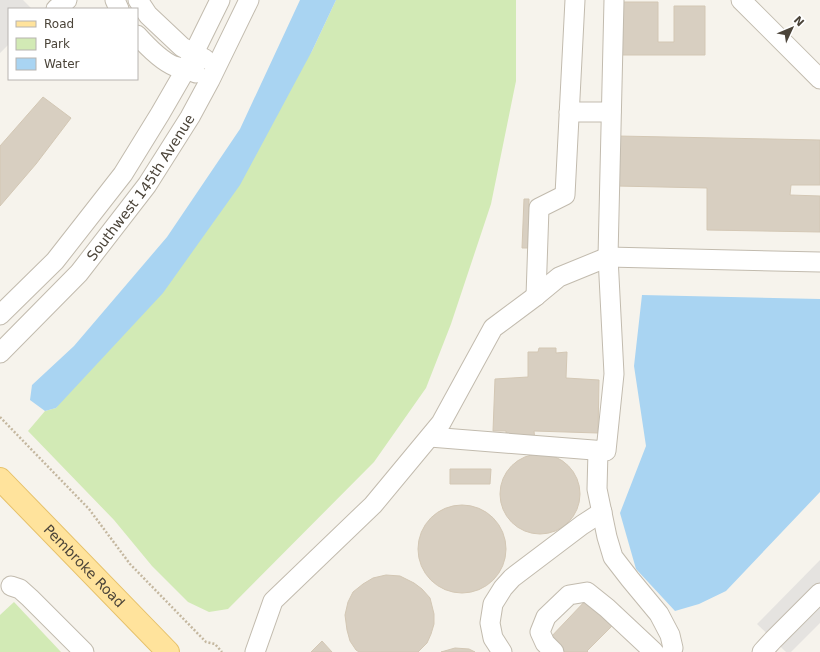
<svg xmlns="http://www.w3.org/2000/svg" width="820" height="652" font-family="'DejaVu Sans',sans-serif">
<rect width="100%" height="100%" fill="#f6f3ec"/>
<g fill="#d2eab5">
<path d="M336,0H516V81L491,204L451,324L426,388L374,462L228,609L209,612L188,602L152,566L114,520L28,431L45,411L56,408L312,51Z"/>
<path d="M14,602L61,652H0V615Z"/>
</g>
<g fill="#e5e3e0">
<path d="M0,0H23L32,9H9V44L0,53Z"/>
<path d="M820,560V623L791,652H786L757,624Z"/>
</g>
<g fill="#a9d4f2">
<path d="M300,0H336L312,51L240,185L163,293L56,408L45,411L30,400L32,385L74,346L167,237L240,129Z"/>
<path d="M642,295L820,299V492L726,591L699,604L675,611L636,569L620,513L646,446L634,366Z"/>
</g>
<g fill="#d8cfc1" stroke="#d3c7b4">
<path d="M622,2H658V42H674V6H705V55H622Z"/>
<path d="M43,97L71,118L36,164L0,206V146Z"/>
<path d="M618,136L820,140V185H791L790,195L820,196V232L707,230V188L617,186Z"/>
<path d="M524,199H529L528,248H522Z"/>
<path d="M539,348H556V353L567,352L566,378L599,380L598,433L534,431L535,441L506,440V431H493L495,379L528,377V352H538Z"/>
<circle cx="540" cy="494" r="40"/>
<path d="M450,469H491L490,484H450Z"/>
<circle cx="462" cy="549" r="44"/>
<path d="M386,575L400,576L414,583L422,589L430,598L434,614V624L431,634L427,643L418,652H359L356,650L350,641L347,630L345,615L348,602L353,592L363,584L373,578Z"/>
<path d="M587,599L613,625L587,651L588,652H563L549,639Z"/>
<path d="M322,641L332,652H311Z"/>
<path d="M455,648L469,649L475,652H441Z"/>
</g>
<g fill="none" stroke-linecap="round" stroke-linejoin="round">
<defs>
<g id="minor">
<path d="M115,0L119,9"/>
<path d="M138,0L148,15L182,47L205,59"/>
<path d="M741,0L820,79"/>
<path d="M56,9L67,0"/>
<path d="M137,35C146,45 162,61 174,66C182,68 189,70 196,73"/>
<path d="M569,112H611"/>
<path d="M536,296L539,208L565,195L575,0"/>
<path d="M0,315L55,261L123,174L160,114L186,69L220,0"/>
<path id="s1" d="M0,353L79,273L147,185L190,117L210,80L249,0"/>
<path d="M430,437L606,451L614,374L608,257L614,0"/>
<path d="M598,451L597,489L607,537L613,557L630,579L659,614L670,635L673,648L671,652"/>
<path d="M11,586L20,589L30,598L84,652"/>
<path d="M255,652L273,601L373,505L441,423L493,328L536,296L559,277L608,257L820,262"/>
<path d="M502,652L493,638L490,623L493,604L503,588L512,578L582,525L602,512"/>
<path d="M554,652L545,643L540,632L546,617L569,595L587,592L607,608L654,652"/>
<path d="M762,652L773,640L820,593"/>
</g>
<g id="major">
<path id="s2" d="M0,479L168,652"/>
</g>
</defs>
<use href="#minor" stroke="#c2bbae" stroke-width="21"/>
<use href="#major" stroke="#e6c16a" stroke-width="24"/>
<path stroke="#c4b79f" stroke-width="2.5" stroke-dasharray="2 2" stroke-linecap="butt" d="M0,417L89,509L130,564L206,642L215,644L222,652"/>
<use href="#minor" stroke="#fff" stroke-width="19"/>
<use href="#major" stroke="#ffe39c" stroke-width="22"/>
</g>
<g text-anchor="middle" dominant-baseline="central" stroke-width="3" stroke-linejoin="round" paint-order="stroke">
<g font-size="14" fill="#4b4439" stroke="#fff">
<text stroke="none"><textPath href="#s1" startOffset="218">Southwest 145th Avenue</textPath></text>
<text stroke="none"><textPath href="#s2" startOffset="121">Pembroke Road</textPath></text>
</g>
</g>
<rect x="8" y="8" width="130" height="72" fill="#ffffff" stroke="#b7b4b0"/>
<rect x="16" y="21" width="20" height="6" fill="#ffe39c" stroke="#b7b4b0"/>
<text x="44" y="28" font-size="12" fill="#4b4439">Road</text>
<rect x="16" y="38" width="20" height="12" fill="#d2eab5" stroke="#b7b4b0"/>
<text x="44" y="48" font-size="12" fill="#4b4439">Park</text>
<rect x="16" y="58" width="20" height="12" fill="#a9d4f2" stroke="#b7b4b0"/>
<text x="44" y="68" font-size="12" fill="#4b4439">Water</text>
<g transform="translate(792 28) rotate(46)" stroke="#ffffff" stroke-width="3" paint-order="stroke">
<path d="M0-3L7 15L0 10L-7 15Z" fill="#4b4439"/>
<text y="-6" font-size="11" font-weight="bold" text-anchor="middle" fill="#4b4439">N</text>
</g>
</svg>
